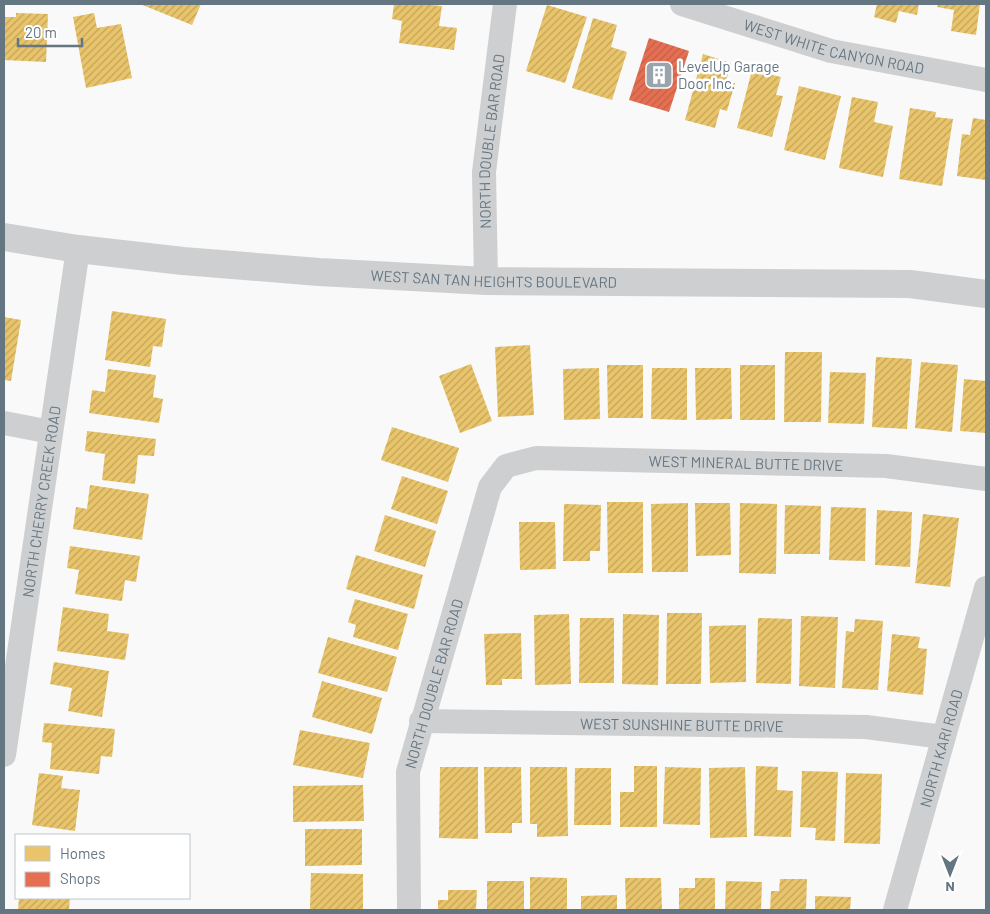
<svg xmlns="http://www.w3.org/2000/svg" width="990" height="914" font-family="Barlow,sans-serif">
<defs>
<pattern id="homes-hatch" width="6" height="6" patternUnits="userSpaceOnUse" patternTransform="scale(1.25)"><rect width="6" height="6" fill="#e9c46a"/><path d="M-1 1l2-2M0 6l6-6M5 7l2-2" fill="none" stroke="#c0a45d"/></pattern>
<pattern id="shops-hatch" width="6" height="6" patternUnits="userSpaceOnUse" patternTransform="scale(1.25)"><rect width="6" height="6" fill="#e76f51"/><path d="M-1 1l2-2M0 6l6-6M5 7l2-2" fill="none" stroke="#bf6049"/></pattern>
</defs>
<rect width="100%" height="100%" fill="#f9f9f9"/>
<g fill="url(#homes-hatch)">
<path d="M140,4H201L192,25Z"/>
<path d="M394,4H421L442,6L439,26L457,28L454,50L399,43L402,21L392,19Z"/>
<path d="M877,4H919L917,15L899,11L896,23L874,17Z"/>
<path d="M938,4H980L976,35L951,31L954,10L937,7Z"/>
<path d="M547,5L587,17L565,83L526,71Z"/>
<path d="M16,13L48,14L46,62L4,60V17H16Z"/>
<path d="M94,13L97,28L121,24L132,78L86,88L73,17Z"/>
<path d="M593,18L617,25L611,47L627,52L612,100L572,88Z"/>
<path d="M703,54L731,63L726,81L735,83L727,111L720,109L715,128L685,120Z"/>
<path d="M752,70L781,77L776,95L783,96L772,137L737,128Z"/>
<path d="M799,86L841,96L825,160L784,150Z"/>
<path d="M852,97L878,102L874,122L893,126L883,177L839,168Z"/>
<path d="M910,108L936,112L935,117L953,119L942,186L899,179Z"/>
<path d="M973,118L986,120V180L957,176L962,134L970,135Z"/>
<path d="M112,311L166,319L162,347L153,346L150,367L105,360Z"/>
<path d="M4,317L21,320L11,381L4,380Z"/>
<path d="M530,345L534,415L498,417L495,347Z"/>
<path d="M785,352H822L821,422H784Z"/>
<path d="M876,357L912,359L907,429L872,427Z"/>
<path d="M921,362L958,365L952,432L915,428Z"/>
<path d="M471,364L492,421L460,433L439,376Z"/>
<path d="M607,365H643V418H608Z"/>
<rect x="740" y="365" width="35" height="55"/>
<path d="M599,368L600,419L564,420L563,369Z"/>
<path d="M652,368H687V420L651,419Z"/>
<path d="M695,368H731L732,419L696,420Z"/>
<path d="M108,369L156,375L153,397L163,399L159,423L89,413L92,390L105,392Z"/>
<path d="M830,372L866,373L864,424L828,423Z"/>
<path d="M964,379L986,381V433L960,431Z"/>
<path d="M392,427L459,448L448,482L381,460Z"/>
<path d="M87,431L156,439L154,456L138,455L135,484L102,480L105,454L85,451Z"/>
<path d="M402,476L448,491L437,524L391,509Z"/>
<path d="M90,485L149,494L142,540L73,529L76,507L87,509Z"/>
<path d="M607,502H643V573H608Z"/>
<path d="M688,503V572H652L651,504Z"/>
<path d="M695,503H730L731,555L696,556Z"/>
<path d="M740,503L777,504L776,574L739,573Z"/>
<path d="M564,504L601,505L600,551H590V561H563Z"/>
<path d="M785,505L821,506L820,554H784Z"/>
<path d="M831,507L866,508L865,561L829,560Z"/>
<path d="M877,510L912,512L910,567L875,565Z"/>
<path d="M923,514L959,518L950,587L915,583Z"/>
<path d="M385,515L436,531L425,567L374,551Z"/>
<path d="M519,522H555L556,569L520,570Z"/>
<path d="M70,546L140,556L136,582L125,580L122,601L75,594L79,570L67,568Z"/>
<path d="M356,555L423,575L414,609L346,589Z"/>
<path d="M355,599L408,614L398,650L353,637L356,625L348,622Z"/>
<path d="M63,607L109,614L107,631L129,634L125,660L57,651Z"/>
<path d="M667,613H702L701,684H666Z"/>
<path d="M569,614L571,684L535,685L534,615Z"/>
<path d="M623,614L659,615L658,685L622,684Z"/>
<path d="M801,616L838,617L835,688L799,686Z"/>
<path d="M580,618H614V683H579Z"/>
<path d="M758,618L792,619L791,684L756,683Z"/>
<path d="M855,619L883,621L878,690L842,688L846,631L854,632Z"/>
<path d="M746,625V682L710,683L709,626Z"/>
<path d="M521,633L522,679H502V685H486L484,634Z"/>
<path d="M892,634L920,637L918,648L927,649L923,695L887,691Z"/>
<path d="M328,637L397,657L387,692L318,673Z"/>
<path d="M54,662L109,671L102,717L68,711L72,688L50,684Z"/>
<path d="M322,681L382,698L372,734L312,717Z"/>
<path d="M44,723L115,729L112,757L101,756L99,774L50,769L52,743L42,742Z"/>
<path d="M300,730L370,743L363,778L293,765Z"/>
<path d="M634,766H657V827H620V792H634Z"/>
<path d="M756,766L778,767L777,790L793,791L791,837L754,836Z"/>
<path d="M440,767H478V839L439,838Z"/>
<path d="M484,767H521L522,823H512V833H485Z"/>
<path d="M530,767H567L568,836L537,837V824H530Z"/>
<path d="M665,767L701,768L700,825L663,824Z"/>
<path d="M745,767L747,837L710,838L709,768Z"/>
<path d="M575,768H611V825H574Z"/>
<path d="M802,771L838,772L835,841L815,840L816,828L800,827Z"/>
<path d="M39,773L63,776L61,788L80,790L75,831L32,825Z"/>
<path d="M846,773L882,774L880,844L844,843Z"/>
<path d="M363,785L364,821L293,822V786Z"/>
<path d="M305,829H362V865L305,866Z"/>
<path d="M311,873L363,874V910L310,909Z"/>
<path d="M530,877L567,878V910H530Z"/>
<path d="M625,878H661L662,910H626Z"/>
<path d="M695,878H715V910H679V888H695Z"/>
<path d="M780,879H807L806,910H770L771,891H779Z"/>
<rect x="487" y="881" width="37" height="29"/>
<path d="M726,881L762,882L761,910H725Z"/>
<path d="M448,890H477L476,910H438V900H448Z"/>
<path d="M617,895V910H581V896Z"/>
<path d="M815,896L851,897L850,910H815Z"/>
<path d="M19,898H70L69,910H18Z"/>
</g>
<path fill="url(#shops-hatch)" d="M649,38L689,51L669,112L629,100Z"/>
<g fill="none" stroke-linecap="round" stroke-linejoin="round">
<g stroke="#cecfd0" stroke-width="24">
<path id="s1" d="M682,4L831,51L986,80"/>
<path id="s2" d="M486,281L484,172L505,4"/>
<path d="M4,423L51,432"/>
<path id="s3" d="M421,721L866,727L943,737"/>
<path id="s4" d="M4,755L78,249"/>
<path id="s5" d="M409,910L408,772L490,487L506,466L536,458L886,466L986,479"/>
<path id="s6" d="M895,910L986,588"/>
</g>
<path stroke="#cecfd0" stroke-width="28" id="s7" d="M4,237L78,249L183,261L319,272L486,281L910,284L986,294"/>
</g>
<defs>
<symbol id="building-square" viewBox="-11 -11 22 22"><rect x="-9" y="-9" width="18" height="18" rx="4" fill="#99a4ac" stroke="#fff"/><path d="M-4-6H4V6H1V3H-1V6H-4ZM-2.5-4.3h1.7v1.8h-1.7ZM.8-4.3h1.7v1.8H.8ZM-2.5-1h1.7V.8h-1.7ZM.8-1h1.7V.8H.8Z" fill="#fff"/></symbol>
</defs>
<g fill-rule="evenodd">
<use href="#building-square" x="643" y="59" width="32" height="32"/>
</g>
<g text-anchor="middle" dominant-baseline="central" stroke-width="5" stroke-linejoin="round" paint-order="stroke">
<g font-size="15" fill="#657683" stroke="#fff">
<text stroke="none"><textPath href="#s1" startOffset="158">WEST WHITE CANYON ROAD</textPath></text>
<text stroke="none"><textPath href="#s2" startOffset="140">NORTH DOUBLE BAR ROAD</textPath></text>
<text stroke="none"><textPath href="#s7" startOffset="492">WEST SAN TAN HEIGHTS BOULEVARD</textPath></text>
<text stroke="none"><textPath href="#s5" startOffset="702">WEST MINERAL BUTTE DRIVE</textPath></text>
<text stroke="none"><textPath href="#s4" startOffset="256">NORTH CHERRY CREEK ROAD</textPath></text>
<text stroke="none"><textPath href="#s5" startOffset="230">NORTH DOUBLE BAR ROAD</textPath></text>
<text stroke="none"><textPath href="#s3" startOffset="261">WEST SUNSHINE BUTTE DRIVE</textPath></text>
<text stroke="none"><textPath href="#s6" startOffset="168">NORTH KARI ROAD</textPath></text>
</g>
<g font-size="15" fill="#657683" stroke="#fff" text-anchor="start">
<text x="678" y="66">LevelUp Garage<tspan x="678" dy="17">Door Inc.</tspan></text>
</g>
</g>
<rect width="990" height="914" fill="none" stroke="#657683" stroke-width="10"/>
<rect x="15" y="834" width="175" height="65" fill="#ffffff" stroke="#c1c8cd"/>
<rect x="25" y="846" width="25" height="15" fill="#e9c46a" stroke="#c1c8cd"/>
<text x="60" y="859" font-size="15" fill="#657683">Homes</text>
<rect x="25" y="872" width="25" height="15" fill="#e76f51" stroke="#c1c8cd"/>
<text x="60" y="884" font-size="15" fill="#657683">Shops</text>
<g transform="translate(950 874) rotate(180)" stroke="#ffffff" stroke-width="4" paint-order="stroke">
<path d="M0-4L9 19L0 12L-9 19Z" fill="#657683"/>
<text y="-8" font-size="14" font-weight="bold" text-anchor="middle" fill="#657683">N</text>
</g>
<path d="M18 38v8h64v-8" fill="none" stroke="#657683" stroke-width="2.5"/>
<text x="25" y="38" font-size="15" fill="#657683" stroke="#ffffff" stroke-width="4" paint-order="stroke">20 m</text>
</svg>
